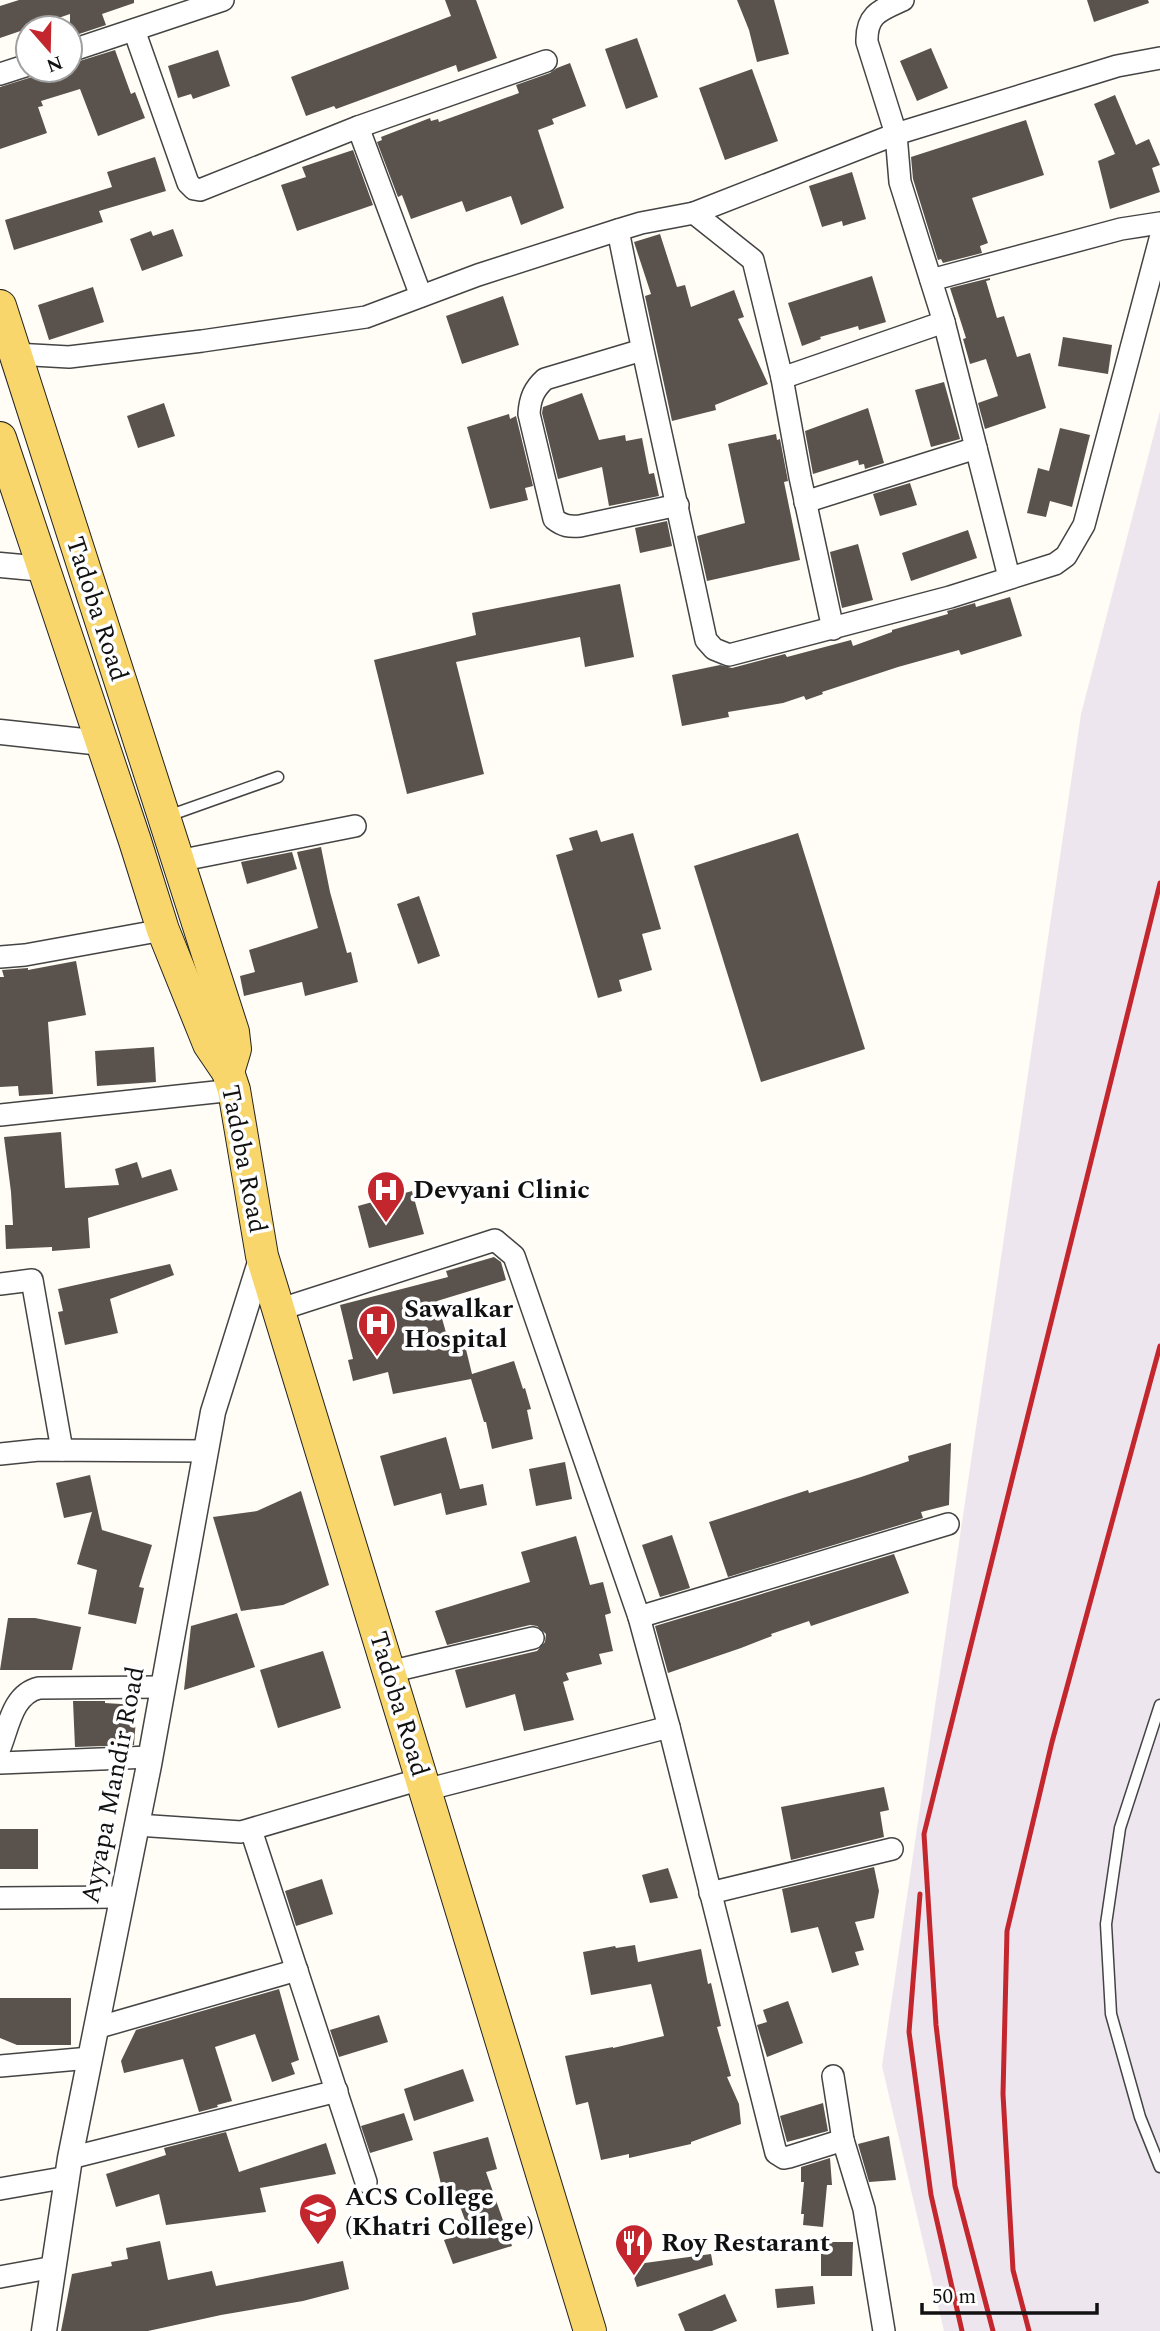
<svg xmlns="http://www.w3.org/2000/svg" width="1160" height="2331" font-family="Spectral,serif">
<rect width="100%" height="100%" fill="#fffdf5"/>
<path fill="#eee6ef" d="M1160,411V2331H944L882,2066L1081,714Z"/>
<g fill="#5a524d">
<path d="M19,0H134V3L102,14L106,25L70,37V14L0,38V6Z"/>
<path d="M445,0H476L497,58L458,72L456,65L336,109L334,106L306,116L291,77L451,16Z"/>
<path d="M737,0H774L789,54L757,62L749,30Z"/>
<path d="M1087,0H1148L1149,3L1094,22Z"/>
<path d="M637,38L658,97L626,109L605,49Z"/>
<path d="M931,48L948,88L917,101L900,61Z"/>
<path d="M115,50L131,94L135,92L145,118L98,136L80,89L41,101L43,106L38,107L47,133L0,149V87L32,77L40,70H70V64Z"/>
<path d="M218,50L230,86L193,99L191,94L178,98L168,66Z"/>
<path d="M570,63L586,106L552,119L554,124L538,130L564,208L521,225L511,196L466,212L462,201L411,219L402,195L398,197L377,142L382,140L381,137L430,118L431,121L438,119L439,122L511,96L519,93L516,85L550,73L557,68Z"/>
<path d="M752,69L778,141L725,160L699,88Z"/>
<path d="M1115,95L1136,145L1149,139L1160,165L1152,168L1160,192L1110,209L1098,161L1115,154L1094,104Z"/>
<path d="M1026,120L1044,175L972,198L988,243L980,246L982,253L943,263L941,259L938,260L913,179L911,157Z"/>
<path d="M353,150L373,205L297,231L281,185L306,177L302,167Z"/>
<path d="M155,157L166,191L99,211L103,222L14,250L5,220L112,187L107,172Z"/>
<path d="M852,172L866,219L843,226L842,221L822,227L809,186Z"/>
<path d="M173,229L183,256L142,271L130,239L151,231L153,236Z"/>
<path d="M660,234L677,287L685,285L691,307L734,290L744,317L738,319L768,384L715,405L716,410L672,421L645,296L651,294L634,242Z"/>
<path d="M872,276L886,322L859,330L858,326L820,337L821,339L802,346L788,303Z"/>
<path d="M990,278V280L986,281L997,318L1004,316L1017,357L1030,353L1046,408L985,429L978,403L998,396L986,359L970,364L963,339L966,338L950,288Z"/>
<path d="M93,287L104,322L49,340L38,305Z"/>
<path d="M503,296L519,345L462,364L446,316Z"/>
<path d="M1063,337L1112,345L1108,374L1058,366Z"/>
<path d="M944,382L960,439L931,447L915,390Z"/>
<path d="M582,393L599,440L625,435L626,441L642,438L649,474L654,473L659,496L609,506L602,467L558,479L542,413L543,407Z"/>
<path d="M164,403L175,436L138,448L127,416Z"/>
<path d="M868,408L884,463L865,469L864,464L859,465L858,460L813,474L805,431Z"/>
<path d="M509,414L510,419L516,416L533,486L525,488L528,500L490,509L467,427Z"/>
<path d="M1060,428L1090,435L1072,507L1050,501L1046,517L1027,513L1038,468L1049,471Z"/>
<path d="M776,434L777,440L780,439L788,481L784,482L800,560L707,581L697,536L745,523L728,444Z"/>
<path d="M910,483L917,505L880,516L873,494Z"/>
<path d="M667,521L672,546L640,553L635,528Z"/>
<path d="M968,530L977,558L911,581L902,553Z"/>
<path d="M858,544L873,600L842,608L830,552Z"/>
<path d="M620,584L634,657L585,667L580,637L456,662L484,774L407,794L374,660L476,635L472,613Z"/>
<path d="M1010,597L1022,636L961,655L959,650L898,667L822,692L823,694L806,700L804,696L783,703L728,712L729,717L682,726L672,675L720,665L732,668L785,654L787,657L851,640L853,646L892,632V630L948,614L947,611L975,603L976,607Z"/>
<path d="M597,830L601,842L633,833L661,929L642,934L652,970L619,980L622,991L598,998L556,855L573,850L569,838Z"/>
<path d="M798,833L865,1049L761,1082L694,866Z"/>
<path d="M321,847L330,892L347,953L351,952L358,982L305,996L302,982L244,996L240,976L255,972L249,950L318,928L297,852Z"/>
<path d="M292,852L297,869L247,884L241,862Z"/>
<path d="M419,896L440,956L418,964L397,904Z"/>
<path d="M76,961L86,1015L48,1022L53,1094L19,1096L18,1086L0,1087V977H4L2,970L28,968V970Z"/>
<path d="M154,1047L156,1082L97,1086L95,1051Z"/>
<path d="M61,1132L65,1188L119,1185L115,1169L137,1162L142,1178L171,1169L178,1190L88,1218L90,1248L52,1251V1247L6,1249L5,1225H13L11,1192L4,1137Z"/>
<path d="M412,1191L424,1234L369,1248L358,1206Z"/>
<path d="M494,1257L501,1262L506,1280L437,1301L447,1336L462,1333L472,1374L514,1361L523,1389L525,1388L531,1409L527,1410L533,1439L492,1449L486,1422H484L471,1379L393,1394L388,1372L353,1381L348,1360L353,1359L340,1305L448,1277L446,1271Z"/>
<path d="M170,1264L174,1275L110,1299L118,1333L65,1345L58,1312L63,1311L58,1289Z"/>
<path d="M446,1437L460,1489L483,1484L487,1505L446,1515L441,1493L394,1506L380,1456Z"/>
<path d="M951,1443L949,1505L921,1512L923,1518L728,1577L709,1522L808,1490L809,1493L861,1477L909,1461L908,1456Z"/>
<path d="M565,1462L572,1499L536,1506L529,1469Z"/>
<path d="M90,1475L102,1530L152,1545L139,1587L144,1588L136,1624L88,1614L97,1570L77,1564L92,1512L64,1518L56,1483Z"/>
<path d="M301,1491L329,1585L283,1605L241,1611L213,1517L257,1511Z"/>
<path d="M672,1535L690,1588L660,1597L642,1545Z"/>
<path d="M576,1536L590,1585L603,1582L611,1613L605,1615L613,1651L599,1654L602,1664L566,1673L569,1680L563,1682L574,1720L524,1731L515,1694L466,1708L455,1670L537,1651L545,1642L546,1634L537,1626L530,1625L447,1645L435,1611L530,1582L521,1552Z"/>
<path d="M894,1554L909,1593L811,1626L809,1621L771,1634L772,1636L741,1648L668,1673L655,1626Z"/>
<path d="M237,1613L255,1667L184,1690L191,1626Z"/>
<path d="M8,1618H35L81,1627L72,1670H0Z"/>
<path d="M323,1651L341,1708L278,1728L260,1670Z"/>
<path d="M73,1701H105V1703L137,1705L134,1745L75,1747Z"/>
<path d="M884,1787L889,1810L880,1812L884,1837L791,1860L781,1807Z"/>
<rect x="0" y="1829" width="38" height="40"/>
<path d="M874,1867L879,1891L874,1918L855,1922L864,1950L855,1952L859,1965L832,1973L818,1927L791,1933L782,1889Z"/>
<path d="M668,1868L678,1898L650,1903L642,1875Z"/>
<path d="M322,1879L333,1914L296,1926L285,1891Z"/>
<path d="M635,1945L638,1962L701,1949L708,1984L711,1983L721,2026L717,2027L731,2076L727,2077L739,2104L741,2124L691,2142V2144L629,2158V2154L601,2160L588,2102L576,2105L565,2056L613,2047V2048L664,2036L651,1984L591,1995L583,1952L615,1946L616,1948Z"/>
<path d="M279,1989L299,2060L291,2063L295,2074L272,2082L255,2034L215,2047L232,2101L217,2105L218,2107L199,2112L183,2059L124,2073L121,2061L136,2030Z"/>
<path d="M0,1998H71V2045H17L0,2038Z"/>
<path d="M788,2001L803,2043L767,2057L757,2025L767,2022L763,2010Z"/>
<path d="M379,2015L388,2042L339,2057L330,2030Z"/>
<path d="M463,2069L474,2101L414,2121L404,2089Z"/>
<path d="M823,2103L828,2131L787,2142L780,2116Z"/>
<path d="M404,2113L413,2140L370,2153L361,2126Z"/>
<path d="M226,2132L239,2172L326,2143L336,2174L260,2188L266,2212L166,2225L159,2194L116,2207L106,2174L166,2155L164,2148Z"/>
<path d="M889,2136L896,2180L869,2182L858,2144Z"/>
<path d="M488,2137L497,2169L486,2172L512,2246L453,2264L444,2240L469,2231L451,2182L441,2184L433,2152Z"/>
<path d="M830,2158L832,2185H827L823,2227L803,2225L804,2214H801L804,2182H801V2167Z"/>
<path d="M160,2241L168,2280L212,2271L216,2286L343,2261L349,2289L303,2301L221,2315L148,2331H61L72,2274L112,2266L111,2262L128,2259L126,2248Z"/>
<path d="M821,2242H853L852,2276H821Z"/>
<path d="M711,2254L713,2265L637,2287L630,2265Z"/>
<path d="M813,2286L815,2304L777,2308L775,2289Z"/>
<path d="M725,2294L737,2321L712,2331H685L678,2314Z"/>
</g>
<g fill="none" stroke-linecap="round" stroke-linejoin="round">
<defs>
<g id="service">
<path d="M168,816L278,777"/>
<path d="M1160,1705L1120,1828L1106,1924L1111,2014L1140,2117L1160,2167"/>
</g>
<g id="minor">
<path d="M134,30L188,183L194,189L200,190L358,127L546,61"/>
<path d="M70,51L223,0"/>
<path d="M0,74L28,65"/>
<path d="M358,127L421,296"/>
<path d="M694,213L896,134L867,42C866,14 881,10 903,0"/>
<path d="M618,230C645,367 677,503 706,640L714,649L729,655L950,597L1055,564L1066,556L1084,525L1160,239"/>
<path d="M931,280L1121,229L1160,223"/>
<path d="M944,322L1009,577"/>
<path d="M642,350L545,379C534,389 530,398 529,414L554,519C563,526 569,527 580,526L678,505"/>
<path d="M15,354L69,357L202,341L366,317L478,275L618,230L641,223L694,213L753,260L782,378L944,322L900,182L896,134L1117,66L1160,58"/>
<path d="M782,378L800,477L833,629"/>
<path d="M805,502L976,448"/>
<path d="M178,861L355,826"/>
<path d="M0,957L25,955L163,930"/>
<path d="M0,1115L234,1090"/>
<path d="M0,1284L32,1280L62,1450"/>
<path d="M278,1310L495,1240L514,1256L639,1617L669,1727L776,2153L784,2158L789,2157L843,2140"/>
<path d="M0,1454L39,1450L206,1451"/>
<path d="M639,1617L948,1524"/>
<path d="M389,1672L533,1638"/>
<path d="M0,1748C9,1725 13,1694 39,1688L163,1687"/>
<path d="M0,1763L150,1757"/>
<path d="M425,1790L669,1727"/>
<path d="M137,1825L241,1832L421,1779"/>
<path d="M251,1830L366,2182"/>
<path d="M710,1893L892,1849"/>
<path d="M0,1898L122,1897"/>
<path d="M96,2028L297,1970"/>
<path d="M0,2066L90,2058"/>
<path d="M833,2076L843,2140L864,2209L884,2331"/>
<path d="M70,2158L337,2091"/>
<path d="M0,2189L68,2177"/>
<path d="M0,2277L54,2267"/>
</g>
<g id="tertiary">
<path d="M0,565L44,569"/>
<path d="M0,732L102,743"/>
<path d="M44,2331L70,2158L149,1765L213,1412L262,1256"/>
</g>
<g id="primary">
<path d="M0,306L233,1032L235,1049L228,1072"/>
<path d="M0,438L135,841L163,930L209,1044L228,1072L234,1090L262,1256L590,2331"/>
</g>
</defs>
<use href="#service" stroke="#444" stroke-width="13"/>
<use href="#minor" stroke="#444" stroke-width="24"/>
<use href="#tertiary" stroke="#444" stroke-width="27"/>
<use href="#primary" stroke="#222" stroke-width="34"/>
<use href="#service" stroke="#fff" stroke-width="10"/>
<use href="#minor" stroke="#fff" stroke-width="21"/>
<use href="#tertiary" stroke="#fff" stroke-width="24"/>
<use href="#primary" stroke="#f9d66b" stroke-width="32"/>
<g stroke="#c4262e" stroke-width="5">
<path d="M920,1894L909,2032L931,2195L962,2331"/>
<path d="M993,2331L955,2186L936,2025L924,1834L1160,883"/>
<path d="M1029,2331L1013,2270L1003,2094L1007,1931L1052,1742L1160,1346"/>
</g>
</g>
<defs>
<symbol id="hospital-pin" viewBox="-11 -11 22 30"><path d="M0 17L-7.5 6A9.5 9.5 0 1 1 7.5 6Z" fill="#c4262e" stroke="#fff"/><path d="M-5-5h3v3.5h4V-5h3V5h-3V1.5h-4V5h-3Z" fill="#fff"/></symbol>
<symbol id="university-pin" viewBox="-11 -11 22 30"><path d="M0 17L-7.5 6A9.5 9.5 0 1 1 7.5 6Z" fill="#c4262e" stroke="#fff"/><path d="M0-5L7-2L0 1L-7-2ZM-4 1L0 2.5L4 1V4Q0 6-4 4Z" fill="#fff"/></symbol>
<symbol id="restaurant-pin" viewBox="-11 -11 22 30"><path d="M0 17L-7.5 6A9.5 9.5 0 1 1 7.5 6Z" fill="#c4262e" stroke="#fff"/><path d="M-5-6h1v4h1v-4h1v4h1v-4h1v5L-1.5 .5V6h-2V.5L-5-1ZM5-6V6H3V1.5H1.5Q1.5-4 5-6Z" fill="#fff"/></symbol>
</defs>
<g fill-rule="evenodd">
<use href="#hospital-pin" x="364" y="1168" width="44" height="60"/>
<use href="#hospital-pin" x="355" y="1302" width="44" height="60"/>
<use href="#university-pin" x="296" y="2190" width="44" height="60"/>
<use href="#restaurant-pin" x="612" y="2221" width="44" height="60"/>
</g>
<g text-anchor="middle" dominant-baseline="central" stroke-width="7" stroke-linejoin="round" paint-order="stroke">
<g font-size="26" fill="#111" stroke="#fff">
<text transform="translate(97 609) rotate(72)">Tadoba Road</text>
<text transform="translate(244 1159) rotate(79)">Tadoba Road</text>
<text transform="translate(399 1704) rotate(73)">Tadoba Road</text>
<text transform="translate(113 1785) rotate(-79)">Ayyapa Mandir Road</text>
</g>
<g font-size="26" font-weight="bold" fill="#111" stroke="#fff" text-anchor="start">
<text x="413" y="1190">Devyani Clinic</text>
<text x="404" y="1309">Sawalkar<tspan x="404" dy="30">Hospital</tspan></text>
<text x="345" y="2197">ACS College<tspan x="345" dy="30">(Khatri College)</tspan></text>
<text x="661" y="2243">Roy Restarant</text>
</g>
</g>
<g transform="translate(49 49) rotate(160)"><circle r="33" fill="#ffffff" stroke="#a0a0a0" stroke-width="2"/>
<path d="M0-5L12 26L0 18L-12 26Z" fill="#c4262e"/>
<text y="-10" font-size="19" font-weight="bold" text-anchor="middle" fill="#111111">N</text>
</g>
<path d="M922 2303v10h175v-10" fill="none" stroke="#111111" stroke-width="3.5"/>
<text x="932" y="2303" font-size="21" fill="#111111" stroke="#ffffff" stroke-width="5" paint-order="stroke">50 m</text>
</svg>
